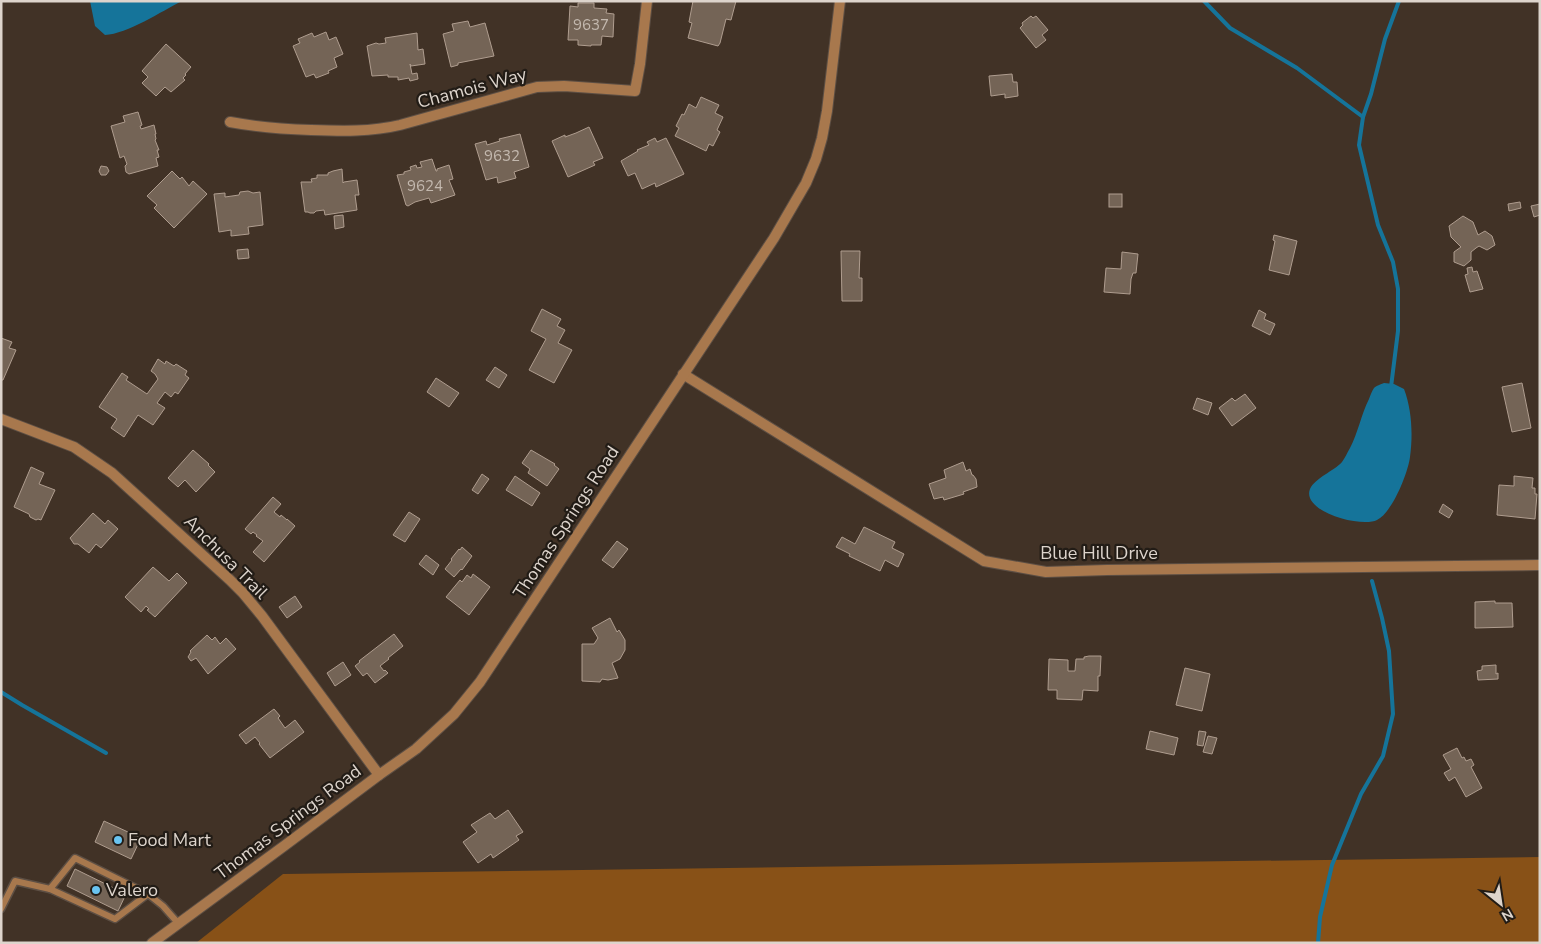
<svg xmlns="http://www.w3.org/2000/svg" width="1541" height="944" font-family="'Nunito Sans',sans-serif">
<rect width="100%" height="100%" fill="#413226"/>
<path fill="#885117" d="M1540,857V943H196L283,874Z"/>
<g fill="#15749a">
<path d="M90,1H182C162,11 127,34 105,35L95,26Z"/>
<path d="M1384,383L1394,384L1404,389C1412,410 1413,435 1410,457C1408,473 1392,513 1377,520C1362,528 1301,512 1310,489C1315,478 1334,471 1342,462C1345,458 1347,453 1350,448C1358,433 1361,415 1369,399C1370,396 1372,391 1374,388C1376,386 1381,384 1384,383Z"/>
</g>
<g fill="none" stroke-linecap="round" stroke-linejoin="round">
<g stroke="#15749a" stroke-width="4">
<path d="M1204,1L1230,28L1297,68L1363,117"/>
<path d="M1391,387L1398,331V289L1393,262L1378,225L1359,145L1363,117L1371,94L1385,39L1399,1"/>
<path d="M1,692L22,705L106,753"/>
<path d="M1318,943L1320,917L1332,865L1361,794L1383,756L1393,714L1389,651L1382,618L1372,581"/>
</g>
</g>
<g fill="#746456" stroke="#af9d8f">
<path d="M693,1H736L731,20L726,19L720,43L718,46L688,38L692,23L689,22Z"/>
<path d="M578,3H594V8L607,9L606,13L614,14L613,37L602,36L601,45H591V46L578,45V40H568L570,6L578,7Z"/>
<path d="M1031,16L1033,18L1036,16L1048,30L1042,35L1046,40L1036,48L1020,28L1023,25L1022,23Z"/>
<path d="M468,21L470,27L485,23L494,56L458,63V65L451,67L443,34L454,31L452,24Z"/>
<path d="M326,32L329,40L336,37L343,54L334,58L337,67L328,71L329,73L316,78L314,74L306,77L293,46L300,43L298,39L312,33L314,37Z"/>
<path d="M417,33L418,50L423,49L425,64L411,66L410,64L412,74L417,73L418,79L410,81L409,78L398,80V77H388V75L372,76L367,46L376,43L379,44L386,43L385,38Z"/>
<path d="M166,44L191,67L185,74L186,75L183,78L185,80L171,92L165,87L156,96L142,83L148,77L142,71Z"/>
<path d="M1012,74L1013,82H1017L1018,96L1005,98V94L991,96L989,76Z"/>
<path d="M701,97L719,105L715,113L723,117L717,130L720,132L713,146L709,144L706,151L675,136L679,128L676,126L682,114L684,115L689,104L696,108Z"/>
<path d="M138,112L142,125L140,126L141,129L154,125L156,134H155L156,139L155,140L159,150H157L159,157L156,158L158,166L129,174L126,172L125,166L127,164L124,156L120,158L111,126L125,122L123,116Z"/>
<path d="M589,127L603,158L593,162L595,165L568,177L552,141L565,135V137L576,133Z"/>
<path d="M520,134L529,167L514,172L516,178L498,183L497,177L486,180L475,144L486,141L487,145L500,141L499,139Z"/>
<path d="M655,138L657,142L666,138L684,174L656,187L655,183L642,189L635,173L628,176L621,161L638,151L637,150L649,145L647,142Z"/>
<path d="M432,159L436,171H437V169L449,165L453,179L449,180L455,195L431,203L429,198L415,202L408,206L406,205L397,175L404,174V172L411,170L410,167L416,165L417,168L422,167L420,162Z"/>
<path d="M101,166L107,167L109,171L106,175H101L99,171Z"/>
<path d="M342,169L343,183L344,182L357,180L359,195H355L357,210L325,215L324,210L316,211L314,213H310L308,212H305L301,182H312L311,179L317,178V175H328V173L333,171Z"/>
<path d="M172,171L180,179L182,177L189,186L193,181L207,194L174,228L154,208L157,205L147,196Z"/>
<path d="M248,191L253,193L260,192L263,225L248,227L249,234L231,236V230L219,232L214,194L225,193V197L239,195L240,192Z"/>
<rect x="1109" y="194" width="13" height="13"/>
<path d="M1520,202L1521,208L1509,211L1508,204Z"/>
<path d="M1540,204V215L1534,217L1531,206Z"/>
<path d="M343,215L344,227L335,229L334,216Z"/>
<path d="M1463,216L1473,222L1478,235L1485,231L1492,236L1495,245L1487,250L1479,246L1476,248L1471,252V260L1464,266L1454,262V252L1461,247L1451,237L1449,226Z"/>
<path d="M1274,235L1297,241L1289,275L1269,270L1275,241L1273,240Z"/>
<path d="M248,249L249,258L238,259L237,250Z"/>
<path d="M841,251H860L859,278H862V301H842Z"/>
<path d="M1122,252L1138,254L1136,273H1133L1131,279L1130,294L1104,292L1106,268L1121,269Z"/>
<path d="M1472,267L1473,272L1477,271L1483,289L1470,292L1465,275L1468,274L1467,268Z"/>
<path d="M542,309L561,319L557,326L565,330L558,343L572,350L554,383L529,370L546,339L531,331Z"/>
<path d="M1259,310L1266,314L1264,319L1275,324L1270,335L1252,326Z"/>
<path d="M1,338L12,342L9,348L16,350L3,380H1Z"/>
<path d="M158,359L165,364L166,361L174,366L176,364L187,371L185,375L189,378L178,394L175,392L171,397L165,392L157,403L165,408L153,425L138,415L124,437L111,428L117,419L99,407L122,373L128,377L126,380L147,394L158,379L155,374L151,371Z"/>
<path d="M495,367L507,375L499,388L486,380Z"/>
<path d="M436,378L459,393L449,407L427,392Z"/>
<path d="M1522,383L1531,428L1512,432L1502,387Z"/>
<path d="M1245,394L1256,408L1232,426L1219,408L1232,398L1235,401Z"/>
<path d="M1197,398L1212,403L1208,415L1193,409Z"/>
<path d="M193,450L209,464L208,465L215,472L196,492L185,480L178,487L168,478Z"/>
<path d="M531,450L555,464L554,465L559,469L547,486L528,473L530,469L522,463Z"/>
<path d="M963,462L966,471L970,469L972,475H973L976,479L977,487L963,492L964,494L944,500L943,497L934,499L929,484L946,478L944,470Z"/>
<path d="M31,467L44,473L39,484L55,490L41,520L38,519L36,520L30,517L29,514L14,507Z"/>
<path d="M482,474L489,479L478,494L472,490Z"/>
<path d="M515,476L540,493L532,506L506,490Z"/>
<path d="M1514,476L1533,478L1532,488H1535V494H1537L1535,519L1497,515L1499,485L1514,486Z"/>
<path d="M273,497L281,504L274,512L280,517L281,515L287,520V519L295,526L264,562L253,552L263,541L256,536L257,535L253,532L251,534L245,529Z"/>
<path d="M1443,504L1453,511L1449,518L1439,512Z"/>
<path d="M409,512L420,519L405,542L393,535Z"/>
<path d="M93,513L105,524L108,520L118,529L101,548L96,544L89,553L78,544H74L70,538Z"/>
<path d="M864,527L895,542L892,548L904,554L898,567L885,560L880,571L849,556L850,554L836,547L842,537L855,544Z"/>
<path d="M617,541L628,549L613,568L602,560Z"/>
<path d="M462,547L472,556L462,570L461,569L454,577L445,569L452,560L451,559L459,549L460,550Z"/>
<path d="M426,555L439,565L433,575L419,564Z"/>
<path d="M153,567L169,581L177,573L187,583L155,617L147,610L149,609L146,606L141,612L125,597Z"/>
<path d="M473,574L490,587L469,615L446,597L460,580L462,582L467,575L471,578Z"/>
<path d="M295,596L302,607L287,618L279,607Z"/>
<path d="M1495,601V603H1512L1513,627L1475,628V602Z"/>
<path d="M610,618L617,632L619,630L625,640V650L620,659L612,663L618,678L608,680L602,679L600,682L582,681V644H594L598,638L592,628Z"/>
<path d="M394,634L403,646L388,658L389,659L380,666L384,671L385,670L388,673L375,683L367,673L363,676L355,666L360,662L359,661Z"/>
<path d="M207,635L212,640L215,637L220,644L226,638L236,649L208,674L196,658L191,661L188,657L191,652L190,651Z"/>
<path d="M1089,656H1101L1100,676H1098V691L1083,690L1082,700L1057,699V690H1048L1049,659L1068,660V671H1075L1076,659H1084V657Z"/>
<path d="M343,662L351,675L335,686L327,673Z"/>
<path d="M1496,665V674L1498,673V679L1478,680L1477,671L1482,670V666Z"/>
<path d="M1185,668L1210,674L1202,711L1176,705Z"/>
<path d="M274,709L280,716L278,718L285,728L295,720L304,732L270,758L259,744L260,743L255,737L246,744L239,735Z"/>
<path d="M1150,731L1178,738L1174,755L1146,749Z"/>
<path d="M1199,731L1206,732L1203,746L1197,745Z"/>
<path d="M1208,736L1217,738L1212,754L1203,752Z"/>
<path d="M1457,748L1462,758L1464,757L1466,761L1471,759L1474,765L1471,767L1482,788L1466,797L1455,777L1449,781L1444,773L1451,769L1443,755Z"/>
<path d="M508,810L523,832L516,836L519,840L493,858L491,854L478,863L463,842L477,832L471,825L490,813L495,819Z"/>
<path d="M104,821L141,838L131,859L95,842Z"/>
<path d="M75,869L126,894L118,911L67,886Z"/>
</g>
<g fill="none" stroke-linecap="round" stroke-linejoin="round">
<defs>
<g id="service">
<path d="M50,889L115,919L148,894"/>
<path d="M1,909L15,881L50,889L75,858L148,894L163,906L178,923"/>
</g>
<g id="minor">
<path d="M230,122C257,127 283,129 311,130C341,131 371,132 400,125L537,87L564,86L635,91L640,64L647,1"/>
<path d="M683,374L984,561L1046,572L1107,570L1540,565"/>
<path d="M1,419L74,447L112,473L230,580L243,593L262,616L379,775"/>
</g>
<path id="tertiary" d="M152,943L284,846L379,775L416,749L454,714L480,682L774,238L806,183L816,159L822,138L827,111L840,1"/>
</defs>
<use href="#service" stroke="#5d4f44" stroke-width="9"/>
<use href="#minor" stroke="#5d4f44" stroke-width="12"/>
<use href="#tertiary" stroke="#5d4f44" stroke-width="12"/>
<use href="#service" stroke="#a8784d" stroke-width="6"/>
<use href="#minor" stroke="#a8784d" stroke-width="10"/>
<use href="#tertiary" stroke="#a8784d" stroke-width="10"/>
</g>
<g fill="#69c4f1" stroke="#221c16" stroke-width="2">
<circle cx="118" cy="840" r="5"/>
<circle cx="96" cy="890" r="5"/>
</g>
<g text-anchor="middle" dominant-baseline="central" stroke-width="4.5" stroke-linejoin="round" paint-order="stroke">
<g font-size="15" fill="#c3b8ae">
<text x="591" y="25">9637</text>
<text x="502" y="156">9632</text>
<text x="425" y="186">9624</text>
</g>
<g font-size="18" fill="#ddd4cc" stroke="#221c16">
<text transform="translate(472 88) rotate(-15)">Chamois Way</text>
<text transform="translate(566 522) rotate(-57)">Thomas Springs Road</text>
<text x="1099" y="553">Blue Hill Drive</text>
<text transform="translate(226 557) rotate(45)">Anchusa Trail</text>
<text transform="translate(288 822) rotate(-37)">Thomas Springs Road</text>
</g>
<g font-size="18" fill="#ddd4cc" stroke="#221c16" text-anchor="start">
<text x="128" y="840">Food Mart</text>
<text x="106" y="890">Valero</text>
</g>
</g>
<rect width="1541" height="944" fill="none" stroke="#ddd4cc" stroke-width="5"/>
<g transform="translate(1501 904) rotate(150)" stroke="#221c16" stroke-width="4" paint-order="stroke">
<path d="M0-4L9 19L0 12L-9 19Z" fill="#ddd4cc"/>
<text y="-8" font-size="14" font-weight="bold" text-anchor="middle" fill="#ddd4cc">N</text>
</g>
</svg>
